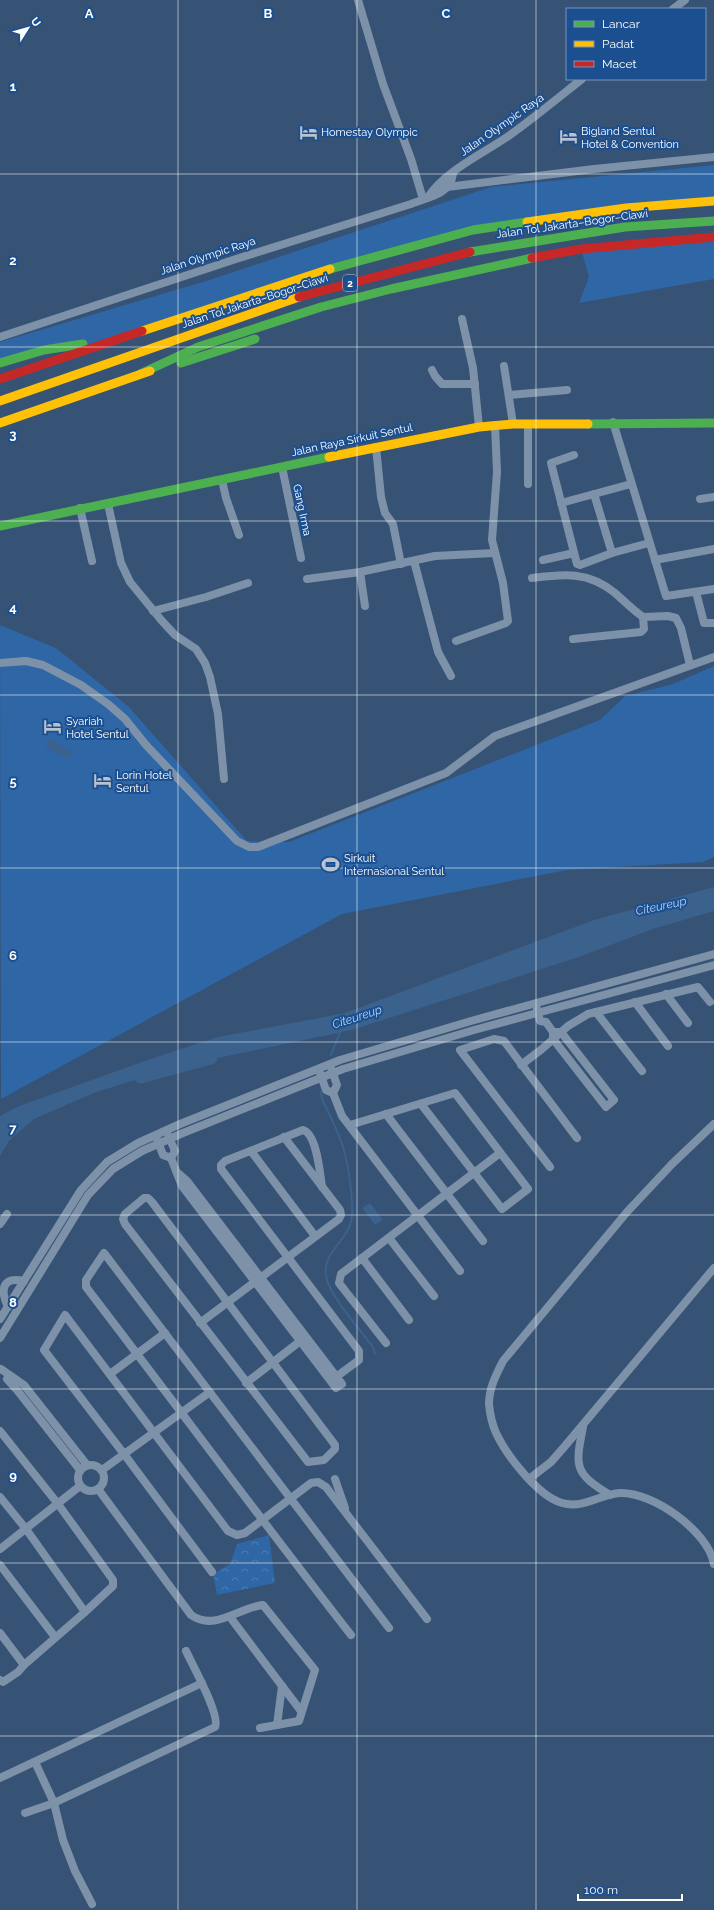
<svg xmlns="http://www.w3.org/2000/svg" width="714" height="1910" font-family="Raleway,sans-serif">
<defs>
<pattern id="forest-crowns" width="20" height="18" patternUnits="userSpaceOnUse"><rect width="20" height="18" fill="#2f66a5"/><path d="M2 6a3 3 0 1 1 6 0M12 15a3 3 0 1 1 6 0" fill="none" stroke="#4e7db2"/></pattern>
</defs>
<rect width="100%" height="100%" fill="#365274"/>
<g fill="#2f66a5">
<path d="M714,165V201L473,230L120,339L0,363V342L206,281L491,187Z"/>
<path d="M714,237V279L579,303L589,277L581,249Z"/>
<path d="M0,625L56,648L129,707L247,841L289,842L600,720L625,696L673,684L714,666V857L703,862L567,870L342,914L1,1099Z"/>
</g>
<path fill="url(#forest-crowns)" d="M269,1535L275,1583L217,1595L213,1574L230,1564L237,1544Z"/>
<g fill="#3b618d">
<path d="M50,739L72,752L68,759L45,746Z"/>
<path d="M714,887V911L653,929L579,957L352,1030L179,1066L94,1093L34,1119L9,1141L0,1156V1116L19,1106L153,1058L218,1037L345,1013L594,920Z"/>
<path d="M370,1203L383,1220L375,1225L362,1208Z"/>
</g>
<g fill="none" stroke-linecap="round" stroke-linejoin="round">
<g stroke="#3b618d" stroke-width="2">
<path d="M331,1055L341,1030"/>
<path d="M321,1092L322,1099C329,1114 338,1131 343,1147C348,1163 355,1207 351,1222C346,1242 322,1253 326,1276C329,1295 361,1331 373,1347L375,1354"/>
</g>
<path stroke="#3b618d" stroke-width="13" d="M141,1077L211,1058"/>
<g stroke="#7d92a8" stroke-width="8">
<path d="M358,0L383,84L411,159L423,199"/>
<path d="M673,9L685,0"/>
<path d="M447,187L594,169L714,157"/>
<path d="M428,197C446,170 483,154 510,135C535,117 558,98 582,79"/>
<path d="M462,319L473,368L479,427"/>
<path d="M0,337L236,259L411,204C428,197 450,195 453,174"/>
<path d="M504,366L513,424"/>
<path d="M432,370L435,376L442,384H475"/>
<path d="M509,395L567,390"/>
<path d="M613,422L666,596L714,589"/>
<path d="M376,447L381,497L385,513L393,524L401,564"/>
<path d="M574,455L551,463L577,564L580,565L612,553L649,543"/>
<path d="M282,467L301,558"/>
<path d="M222,480L226,498L239,535"/>
<path d="M528,484V424"/>
<path d="M594,494L612,553"/>
<path d="M700,499L714,497"/>
<path d="M561,503L631,484"/>
<path d="M108,504L121,563L130,582L162,621L175,635L196,649L205,663L210,677L218,714L224,779"/>
<path d="M80,508L92,561"/>
<path d="M543,560L574,553"/>
<path d="M655,560L714,549"/>
<path d="M414,561L438,652L451,676"/>
<path d="M360,572L365,606"/>
<path d="M532,578C564,574 588,571 615,593C624,601 633,610 643,617L668,616L676,618L681,628L690,665"/>
<path d="M307,579L360,572L435,556L494,553"/>
<path d="M696,592L704,623H714"/>
<path d="M153,611L206,597L248,583"/>
<path d="M573,639L641,632L644,629L643,617"/>
<path d="M456,641L506,623L508,621L503,583L492,540L497,472L495,425"/>
<path d="M0,663L26,661L43,665L81,685L108,704L125,719L146,745L237,841L249,847H258L446,773L495,736L714,657"/>
<path d="M666,994L688,1023"/>
<path d="M635,1002L668,1046"/>
<path d="M537,1009L540,1021L546,1022L553,1032V1039L606,1107L614,1100L561,1032H553"/>
<path d="M596,1012L642,1071"/>
<path d="M521,1065L542,1049L568,1026L588,1014L698,987L710,1002"/>
<path d="M331,1068L337,1085L333,1093"/>
<path d="M320,1073L326,1090L333,1093L342,1116L460,1271"/>
<path d="M386,1114L483,1241"/>
<path d="M714,1124L672,1164L627,1212L503,1361C496,1375 489,1388 489,1404C490,1414 492,1424 496,1433C507,1456 541,1501 567,1504C585,1507 602,1494 620,1493C653,1492 708,1531 714,1564"/>
<path d="M350,1125L455,1093L528,1189L502,1209L421,1104"/>
<path d="M168,1135L175,1151L171,1158"/>
<path d="M157,1139L163,1155L171,1158L182,1186L336,1388L342,1384L187,1181L178,1173"/>
<path d="M251,1151L315,1236"/>
<path d="M550,1167L460,1050L494,1039L504,1041L577,1138"/>
<path d="M322,1187C320,1174 317,1134 303,1130L225,1161L221,1165V1169L359,1351V1360L336,1377"/>
<path d="M144,1198H148L152,1202L335,1445V1449L324,1460L308,1462L125,1224L123,1219L125,1214Z"/>
<path d="M0,1224L7,1214"/>
<path d="M389,1238L434,1296"/>
<path d="M362,1258L409,1320"/>
<path d="M8,1307C0,1290 2,1276 24,1281"/>
<path d="M0,1319L81,1190L107,1162L138,1143L180,1124L340,1060L471,1021L714,954"/>
<path d="M200,1323L339,1219L341,1215L340,1210L284,1137"/>
<path d="M0,1338L88,1195L113,1169L142,1151L183,1133L343,1069L474,1030L714,965"/>
<path d="M386,1343L339,1283L341,1274L500,1153"/>
<path d="M1,1369L24,1385L87,1465"/>
<path d="M110,1374L165,1333"/>
<path d="M7,1379L17,1390L80,1470"/>
<path d="M246,1383L303,1339"/>
<path d="M583,1427C575,1467 574,1473 610,1495"/>
<path d="M0,1431L58,1504L113,1580V1586L85,1612L26,1529L0,1497"/>
<circle cx="91" cy="1478" r="13"/>
<path d="M102,1470L210,1392"/>
<path d="M335,1479L345,1508"/>
<path d="M529,1479L551,1462L565,1446L714,1268"/>
<path d="M98,1489L191,1615C215,1632 239,1607 263,1605L315,1670L299,1721L260,1728"/>
<path d="M0,1549L80,1486"/>
<path d="M0,1565L55,1637"/>
<path d="M212,1572L124,1454L44,1350L65,1315L228,1531L237,1535L245,1533L311,1483L318,1482L326,1487L427,1619"/>
<path d="M230,1617L301,1711"/>
<path d="M0,1633L24,1665L85,1612"/>
<path d="M351,1635C261,1520 175,1403 86,1287V1280L104,1253L389,1628"/>
<path d="M0,1680L3,1682L18,1672L24,1665"/>
<path d="M277,1725L282,1686"/>
<path d="M35,1762L54,1803L63,1840L75,1871L92,1904"/>
<path d="M0,1778L202,1683"/>
<path d="M25,1813L54,1803L215,1727C221,1716 192,1664 186,1651"/>
</g>
<g stroke="#4caf50" stroke-width="9">
<path d="M470,252L625,227L714,221"/>
<path d="M330,269L473,230L527,222"/>
<path d="M0,363L44,350L83,344"/>
<path d="M181,363L255,339"/>
<path d="M140,374L198,347L321,307L391,289L532,258"/>
<path d="M588,424L714,423"/>
<path d="M0,526L329,457"/>
</g>
<g stroke="#ffc107" stroke-width="9">
<path d="M527,222L626,208L714,201"/>
<path d="M142,331L330,269"/>
<path d="M0,401L299,297"/>
<path d="M0,423L150,371"/>
<path d="M329,457L479,427L513,424H588"/>
</g>
<g stroke="#c62828" stroke-width="9">
<path d="M532,258L581,249L714,237"/>
<path d="M299,297L470,252"/>
<path d="M0,379L142,331"/>
</g>
</g>
<path fill="none" stroke="#fff" stroke-width="1" stroke-opacity="0.55" d="M178,0V1910M357,0V1910M536,0V1910M0,174H714M0,347H714M0,521H714M0,695H714M0,868H714M0,1042H714M0,1215H714M0,1389H714M0,1563H714M0,1736H714"/>
<defs>
<symbol id="hotel-bare" viewBox="-9 -9 18 18"><path d="M-6-4.5h1.5V1H6V5H4.5V3h-9V5H-6ZM-4 0a1.8 1.8 0 1 1 3.6 0ZM.5 0V-2.5h3Q6-2.5 6 0Z" fill="#b9c2ce" stroke="#1b4f8f" stroke-width="2.5" paint-order="stroke"/></symbol>
<symbol id="stadium-bare" viewBox="-9 -9 18 18"><path d="M0-5a6.5 5 0 1 0 0 10a6.5 5 0 1 0 0-10ZM-3.5-1.8h7v3.6h-7Z" fill="#b9c2ce" stroke="#1b4f8f" stroke-width="2.5" paint-order="stroke"/></symbol>
</defs>
<g fill-rule="evenodd">
<use href="#hotel-bare" x="296" y="120" width="25" height="25"/>
<use href="#hotel-bare" x="556" y="124" width="25" height="25"/>
<use href="#hotel-bare" x="40" y="714" width="25" height="25"/>
<use href="#hotel-bare" x="90" y="768" width="25" height="25"/>
<use href="#stadium-bare" x="318" y="852" width="25" height="25"/>
</g>
<g text-anchor="middle" dominant-baseline="central" stroke-width="4" stroke-linejoin="round" paint-order="stroke">
<rect fill="#1b4f8f" stroke="#bbcadd" stroke-width="1" x="343" y="275" width="14" height="16" rx="3"/>
<g font-size="10" font-weight="bold" fill="#fff">
<text x="350" y="283">2</text>
</g>
<g font-size="11" fill="#fff" stroke="#1b4f8f">
<text transform="translate(502 125) rotate(-35)">Jalan Olympic Raya</text>
<text transform="translate(572 224) rotate(-8)">Jalan Tol Jakarta–Bogor–Ciawi</text>
<text transform="translate(208 256) rotate(-18)">Jalan Olympic Raya</text>
<text transform="translate(255 301) rotate(-18)">Jalan Tol Jakarta–Bogor–Ciawi</text>
<text transform="translate(352 440) rotate(-12)">Jalan Raya Sirkuit Sentul</text>
<text transform="translate(302 510) rotate(78)">Gang Irma</text>
</g>
<g font-size="11" fill="#fff" stroke="#1b4f8f" text-anchor="start">
<text x="581" y="131">Bigland Sentul<tspan x="581" dy="13">Hotel &amp; Convention</tspan></text>
<text x="321" y="132">Homestay Olympic</text>
<text x="66" y="721">Syariah<tspan x="66" dy="13">Hotel Sentul</tspan></text>
<text x="116" y="775">Lorin Hotel<tspan x="116" dy="13">Sentul</tspan></text>
<text x="344" y="858">Sirkuit<tspan x="344" dy="13">Internasional Sentul</tspan></text>
</g>
<g font-size="12" font-style="italic" fill="#b5d3f5" stroke="#1b4f8f">
<text transform="translate(661 906) rotate(-12)">Citeureup</text>
<text transform="translate(357 1017) rotate(-18)">Citeureup</text>
</g>
</g>
<g font-size="13" text-anchor="middle" font-weight="bold" fill="#fff" stroke="#1b4f8f" stroke-width="4" stroke-linejoin="round" paint-order="stroke">
<text x="89" y="18">A</text>
<text x="268" y="18">B</text>
<text x="446" y="18">C</text>
<text x="13" y="91">1</text>
<text x="13" y="265">2</text>
<text x="13" y="439">3</text>
<text x="13" y="612">4</text>
<text x="13" y="786">5</text>
<text x="13" y="960">6</text>
<text x="13" y="1133">7</text>
<text x="13" y="1307">8</text>
<text x="13" y="1480">9</text>
</g>
<rect x="566" y="8" width="140" height="72" fill="#1b4f8f" stroke="#7695bc"/>
<rect x="574" y="21" width="20" height="6" fill="#4caf50" stroke="#7695bc"/>
<text x="602" y="28" font-size="12" fill="#ffffff">Lancar</text>
<rect x="574" y="41" width="20" height="6" fill="#ffc107" stroke="#7695bc"/>
<text x="602" y="48" font-size="12" fill="#ffffff">Padat</text>
<rect x="574" y="61" width="20" height="6" fill="#c62828" stroke="#7695bc"/>
<text x="602" y="68" font-size="12" fill="#ffffff">Macet</text>
<g transform="translate(28 28) rotate(53)" stroke="#1b4f8f" stroke-width="3" paint-order="stroke">
<path d="M0-3L7 15L0 10L-7 15Z" fill="#ffffff"/>
<text y="-6" font-size="11" font-weight="bold" text-anchor="middle" fill="#ffffff">U</text>
</g>
<path d="M578 1894v6h104v-6" fill="none" stroke="#ffffff" stroke-width="2"/>
<text x="584" y="1894" font-size="12" fill="#ffffff" stroke="#1b4f8f" stroke-width="3" paint-order="stroke">100 m</text>
</svg>
